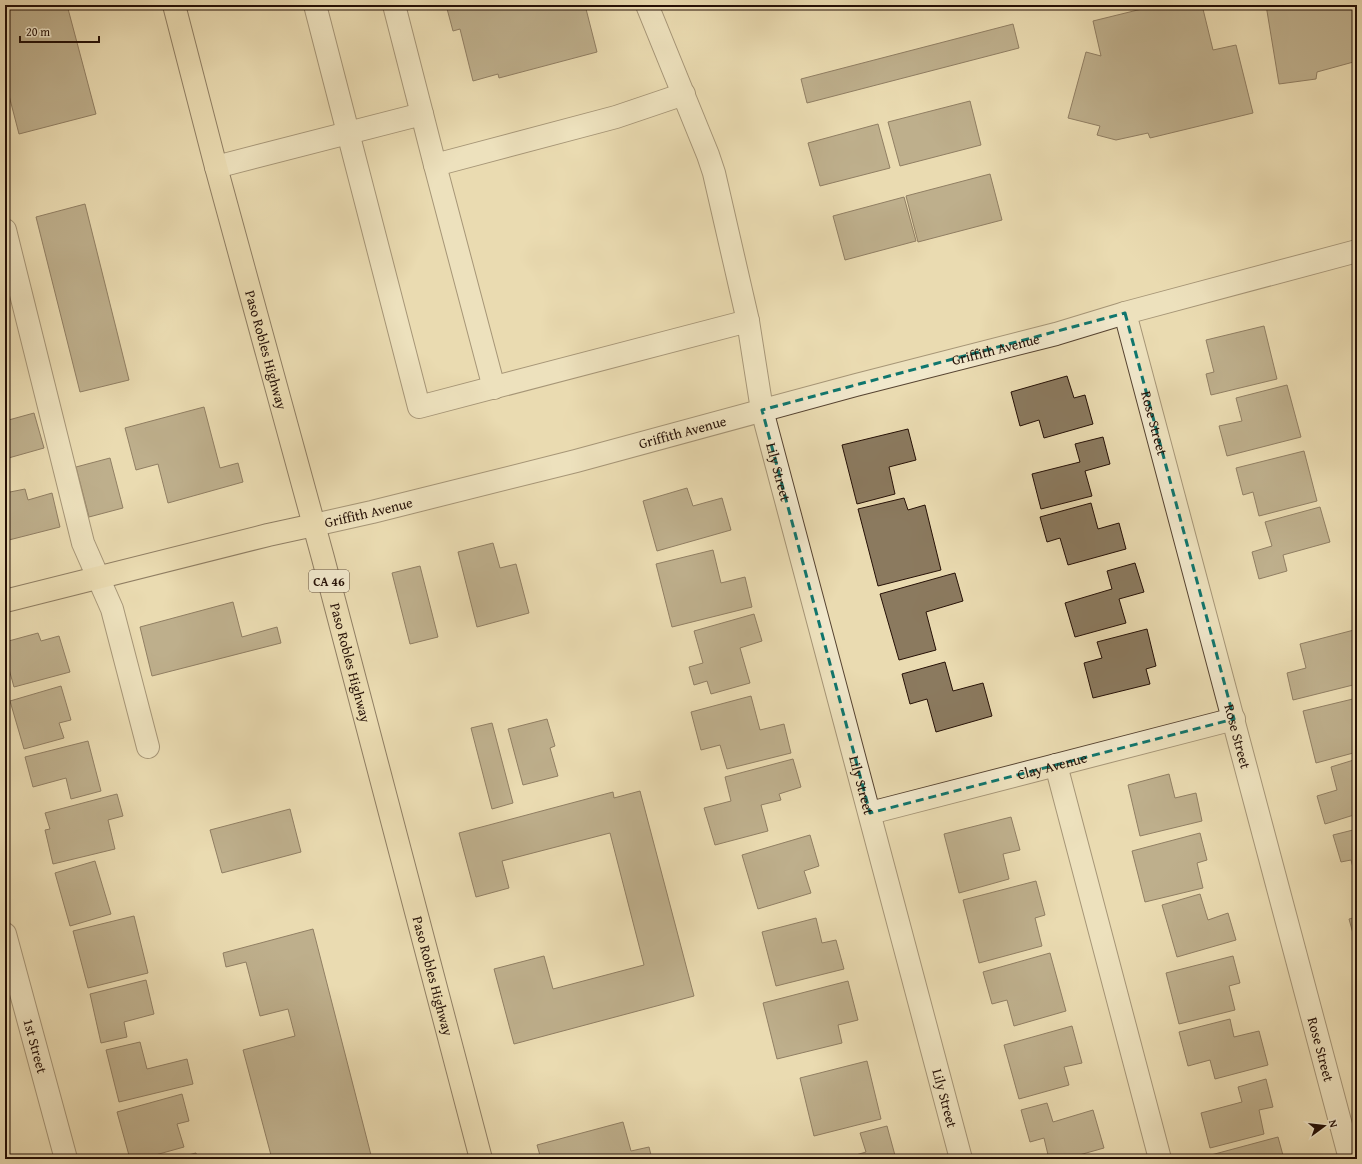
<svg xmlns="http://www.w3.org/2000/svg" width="1362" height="1164" font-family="'Gentium Book Plus',serif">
<rect width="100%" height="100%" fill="#eadbb1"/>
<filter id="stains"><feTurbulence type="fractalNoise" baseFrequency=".005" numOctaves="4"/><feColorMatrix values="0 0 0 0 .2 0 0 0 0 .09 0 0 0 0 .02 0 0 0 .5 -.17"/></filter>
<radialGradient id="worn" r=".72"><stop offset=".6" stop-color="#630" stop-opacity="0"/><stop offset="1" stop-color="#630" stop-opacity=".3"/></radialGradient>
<g fill="#8b7a5f" stroke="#251006">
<path d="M5,5H67L96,114L19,134L5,80Z"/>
<path d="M446,5H585L597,52L499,78L498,74L473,81L460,29L453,31Z"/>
<path d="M1158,5H1202L1213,50L1236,45L1253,113L1150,138L1148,133L1116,140L1097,135L1100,126L1068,118L1086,52L1101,56L1093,21Z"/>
<path d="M1266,5H1357V61L1317,72L1316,79L1279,84Z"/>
<path d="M1013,24L1019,48L807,103L801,79Z"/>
<path d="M970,101L981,145L900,166L888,122Z"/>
<path d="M878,124L890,168L820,186L808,143Z"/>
<path d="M990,174L1002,220L918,242L906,196Z"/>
<path d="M904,197L916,241L845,260L833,216Z"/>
<path d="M85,204L129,380L80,392L36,217Z"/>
<path d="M1264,326L1277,379L1211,395L1206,374L1214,372L1206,340Z"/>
<path d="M1067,376L1074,398L1085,395L1093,424L1044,438L1039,420L1020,426L1011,392Z"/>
<path d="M1287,385L1301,437L1227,456L1219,426L1242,421L1236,398Z"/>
<path d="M204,407L220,468L238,463L243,482L168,503L158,464L136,470L125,428Z"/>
<path d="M34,413L44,448L5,459V421Z"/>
<path d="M908,429L916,460L889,467L895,494L857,504L842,445Z"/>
<path d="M1103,437L1110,464L1085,471L1092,496L1041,509L1032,474L1080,462L1075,444Z"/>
<path d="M1304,451L1317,501L1259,516L1253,492L1243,495L1236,468Z"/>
<path d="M110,458L123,508L89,517L76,467Z"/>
<path d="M687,488L693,506L722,498L731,530L657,551L643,501Z"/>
<path d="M25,489L28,500L52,493L60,527L5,541V493Z"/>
<path d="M904,498L908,510L925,505L941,570L878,586L858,509Z"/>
<path d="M1091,503L1098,529L1119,523L1126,549L1068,565L1060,538L1047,542L1040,517Z"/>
<path d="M1320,507L1330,542L1283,555L1287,571L1259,579L1252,552L1272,546L1265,522Z"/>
<path d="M493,543L500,568L516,564L529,613L477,627L458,552Z"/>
<path d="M713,550L721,583L745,577L752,607L672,627L656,564Z"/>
<path d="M1135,563L1144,592L1119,599L1126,623L1075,637L1065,603L1112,589L1107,571Z"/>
<path d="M420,566L438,637L410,644L392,573Z"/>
<path d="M955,573L963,601L926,612L936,650L899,660L880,594Z"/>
<path d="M233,602L242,637L277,627L281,643L152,676L140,627Z"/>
<path d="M754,614L762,641L740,648L750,683L711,694L707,681L694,685L689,667L703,663L694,631Z"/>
<path d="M1147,629L1156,666L1146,669L1150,684L1093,698L1084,663L1102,658L1097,642Z"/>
<path d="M1354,630L1357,643V684L1293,700L1287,673L1306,668L1300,644Z"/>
<path d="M38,633L41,641L59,636L70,672L14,687L5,655V642Z"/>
<path d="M945,662L953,691L983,683L992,716L936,732L927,699L910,704L902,674Z"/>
<path d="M61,686L71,720L59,723L64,738L24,749L10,701Z"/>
<path d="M751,696L760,730L784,724L791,753L727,769L720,745L701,750L691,712Z"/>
<path d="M1357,698V752L1316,763L1303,711Z"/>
<path d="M547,719L555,746L550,748L558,776L523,785L508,729Z"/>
<path d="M492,723L513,803L492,809L471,728Z"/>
<path d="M88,741L101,791L71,799L66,778L33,787L25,757Z"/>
<path d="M793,759L801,787L779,794L781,800L761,805L768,831L715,845L704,808L731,801L725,777Z"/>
<path d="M1357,759V814L1325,824L1317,796L1337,790L1331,767Z"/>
<path d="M1169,774L1175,798L1196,793L1202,821L1140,836L1128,785Z"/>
<path d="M640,791L694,996L514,1044L494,969L544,956L553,989L644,965L610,833L502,861L509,888L476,897L459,833L613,792L614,798Z"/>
<path d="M117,794L123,816L108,820L115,849L53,864L45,830L50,829L45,813Z"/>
<path d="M290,809L301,852L222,873L210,830Z"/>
<path d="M1011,817L1020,850L1003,854L1009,879L959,893L944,834Z"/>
<path d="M1357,829V883L1351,860L1341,862L1333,835Z"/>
<path d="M1200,833L1207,860L1197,863L1203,888L1145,902L1132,851Z"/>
<path d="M810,835L819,866L804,871L811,893L758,909L742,855Z"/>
<path d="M95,861L111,914L70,926L55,873Z"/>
<path d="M1036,881L1045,915L1035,918L1042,946L979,963L963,900Z"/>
<path d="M1200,894L1208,920L1228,913L1236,940L1177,957L1162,905Z"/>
<path d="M134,916L148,973L88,988L73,931Z"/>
<path d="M1357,917V948L1349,919Z"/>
<path d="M816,918L822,943L836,940L844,969L776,986L762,932Z"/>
<path d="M313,929L372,1159H272L243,1050L295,1036L288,1009L260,1016L246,962L226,967L223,953Z"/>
<path d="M1050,953L1066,1011L1014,1026L1007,1000L992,1004L983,972Z"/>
<path d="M1233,956L1240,983L1229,986L1235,1010L1179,1024L1166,973Z"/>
<path d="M146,980L154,1014L124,1022L127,1037L101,1043L90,994Z"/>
<path d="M848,981L858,1020L838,1025L842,1043L777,1059L763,1003Z"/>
<path d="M1230,1019L1234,1037L1259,1031L1268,1065L1215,1079L1210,1060L1188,1066L1179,1032Z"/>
<path d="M1072,1026L1082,1063L1064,1067L1069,1085L1019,1099L1004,1045Z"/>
<path d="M140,1042L147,1069L187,1059L193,1084L119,1102L106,1050Z"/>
<path d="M867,1061L881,1119L814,1136L800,1078Z"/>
<path d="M1266,1079L1273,1107L1259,1110L1264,1134L1210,1148L1201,1113L1242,1102L1238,1087Z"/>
<path d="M182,1094L189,1121L177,1124L184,1147L141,1159H130L117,1112Z"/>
<path d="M1047,1103L1053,1122L1093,1110L1104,1148L1065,1159H1049L1044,1138L1030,1142L1021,1110Z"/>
<path d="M623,1122L631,1151L649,1147L652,1159H594L593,1157L585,1159H541L537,1145Z"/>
<path d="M887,1126L896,1159H842L866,1152L860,1133Z"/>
<path d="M1278,1137L1284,1159H1212L1211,1155Z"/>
<path d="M196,1153L198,1159H171Z"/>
</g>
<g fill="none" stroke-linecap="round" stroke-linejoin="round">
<defs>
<g id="minor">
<path d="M315,5L419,407L748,321"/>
<path d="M394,5L422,114"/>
<path id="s1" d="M647,5L708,155L714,173L748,321L762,410L961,1159"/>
<path d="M435,165L494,388"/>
<path d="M216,167L422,114L435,165L616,117L684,94"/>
<path d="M5,230L83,543L112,609L148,747"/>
<path id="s2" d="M1125,313L1350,1159"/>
<path id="s3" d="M314,525L372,512L576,461L856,385L1056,334L1125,313L1357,251"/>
<path d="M1056,765L1160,1159"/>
<path id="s4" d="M870,813L1234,719"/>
<path id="s5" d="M5,934L66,1159"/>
</g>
<path id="major" d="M5,601L268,535L314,525"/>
<g id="highway">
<path id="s6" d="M174,5L216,167L323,558L481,1159"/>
</g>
</defs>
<use href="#minor" stroke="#564331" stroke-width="24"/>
<use href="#major" stroke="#251006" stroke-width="24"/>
<use href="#highway" stroke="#251006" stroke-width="24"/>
<use href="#minor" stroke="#f1e8cc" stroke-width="22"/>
<use href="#major" stroke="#eadbb1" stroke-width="22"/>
<use href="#highway" stroke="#eadbb1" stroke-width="22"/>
</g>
<path d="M0 0H1362V1164H0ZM1125,313L1234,719L870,813L762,410Z" fill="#eadbb1" fill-opacity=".55" fill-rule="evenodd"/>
<path fill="none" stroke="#0f766e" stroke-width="3" stroke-dasharray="8 5" stroke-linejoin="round" d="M1125,313L1234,719L870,813L762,410Z"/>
<g text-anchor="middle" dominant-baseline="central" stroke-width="4" stroke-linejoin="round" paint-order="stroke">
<rect fill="#f1e8cc" stroke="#625141" stroke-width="1" x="309" y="570" width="40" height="22" rx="3"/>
<g font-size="13" font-weight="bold" fill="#251006">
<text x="329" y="581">CA 46</text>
</g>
<g font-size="14" fill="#251006" stroke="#f1e8cc">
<text stroke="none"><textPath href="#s3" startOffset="704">Griffith Avenue</textPath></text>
<text stroke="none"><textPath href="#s6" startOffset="357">Paso Robles Highway</textPath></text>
<text stroke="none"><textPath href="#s2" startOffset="114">Rose Street</textPath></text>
<text stroke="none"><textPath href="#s3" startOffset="380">Griffith Avenue</textPath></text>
<text stroke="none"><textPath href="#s1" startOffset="487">Lily Street</textPath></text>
<text stroke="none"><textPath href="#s3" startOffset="56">Griffith Avenue</textPath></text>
<text stroke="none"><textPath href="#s6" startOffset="681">Paso Robles Highway</textPath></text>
<text stroke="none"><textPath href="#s2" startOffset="438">Rose Street</textPath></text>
<text stroke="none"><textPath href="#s4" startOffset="188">Clay Avenue</textPath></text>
<text stroke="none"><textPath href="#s1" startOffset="811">Lily Street</textPath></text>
<text stroke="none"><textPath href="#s6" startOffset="1005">Paso Robles Highway</textPath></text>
<text stroke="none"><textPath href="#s5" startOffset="116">1st Street</textPath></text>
<text stroke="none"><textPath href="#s2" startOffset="762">Rose Street</textPath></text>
<text stroke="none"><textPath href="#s1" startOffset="1135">Lily Street</textPath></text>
</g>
</g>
<rect width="1362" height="1164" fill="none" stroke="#eadbb1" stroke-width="20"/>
<rect x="6" y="6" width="1350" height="1152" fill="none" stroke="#251006" stroke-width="2"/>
<rect x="10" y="10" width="1342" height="1144" fill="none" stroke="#251006"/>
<g transform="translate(1324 1126) rotate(75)" stroke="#f1e8cc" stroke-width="3" paint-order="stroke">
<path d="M0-3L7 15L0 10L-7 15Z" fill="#251006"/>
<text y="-6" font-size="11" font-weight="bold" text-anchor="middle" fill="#251006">N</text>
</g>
<path d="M20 36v6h79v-6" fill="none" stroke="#251006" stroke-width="2"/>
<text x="26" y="36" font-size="12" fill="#251006" stroke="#f1e8cc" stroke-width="3" paint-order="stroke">20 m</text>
<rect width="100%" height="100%" filter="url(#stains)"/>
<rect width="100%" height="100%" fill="url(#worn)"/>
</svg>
